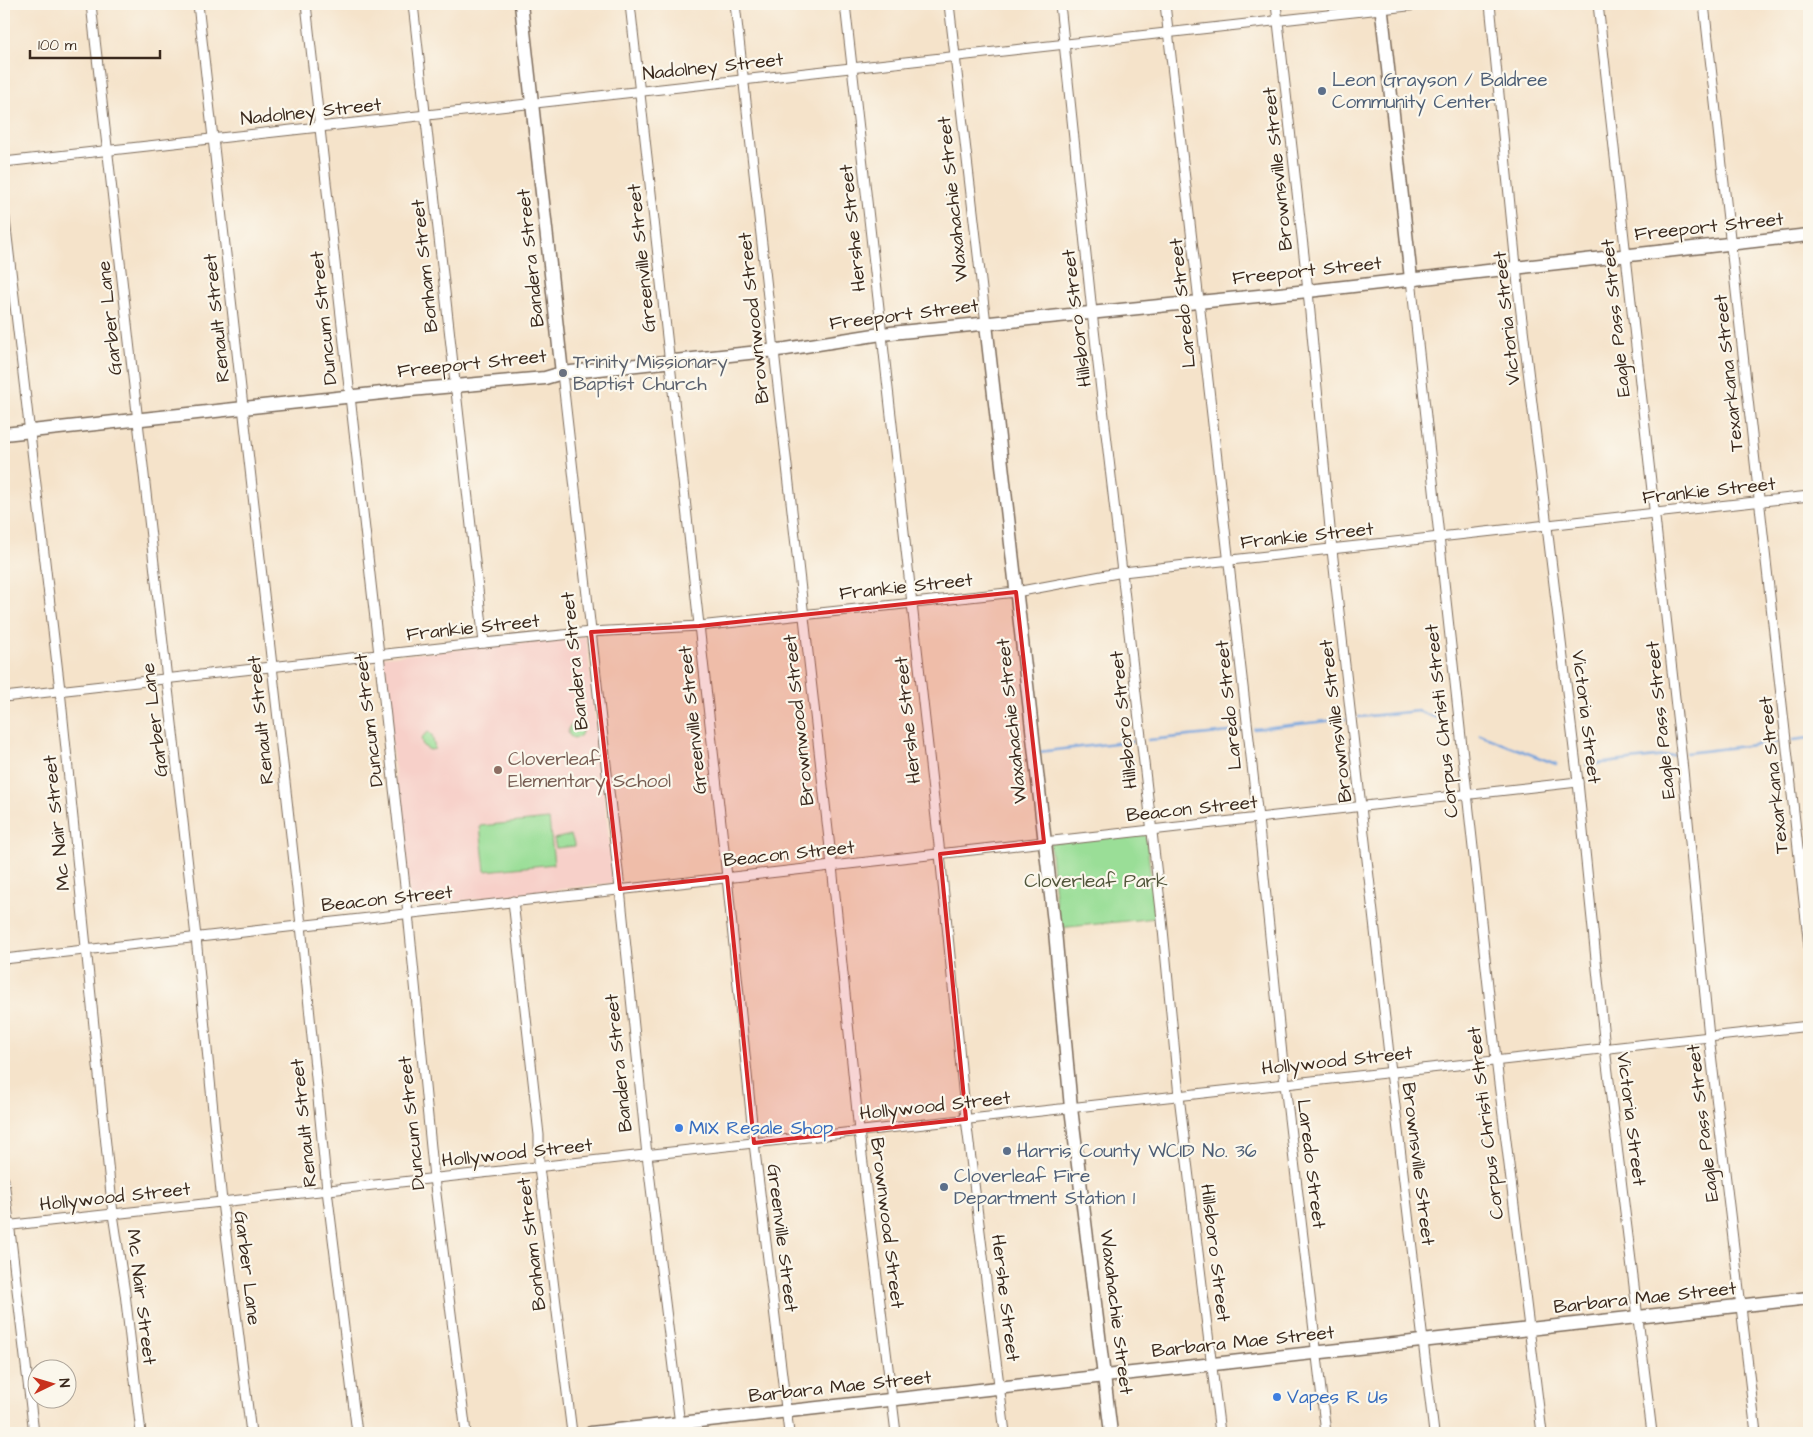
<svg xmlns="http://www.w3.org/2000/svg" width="1813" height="1437" font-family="'Architects Daughter',sans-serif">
<rect width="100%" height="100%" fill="#fbf7ec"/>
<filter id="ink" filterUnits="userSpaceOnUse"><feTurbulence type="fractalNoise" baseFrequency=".02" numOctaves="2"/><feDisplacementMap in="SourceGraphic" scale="10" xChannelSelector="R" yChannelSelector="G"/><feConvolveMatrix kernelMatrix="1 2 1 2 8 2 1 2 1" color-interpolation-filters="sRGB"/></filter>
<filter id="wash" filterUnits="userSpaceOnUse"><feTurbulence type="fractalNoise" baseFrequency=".0096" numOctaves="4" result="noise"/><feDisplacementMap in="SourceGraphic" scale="20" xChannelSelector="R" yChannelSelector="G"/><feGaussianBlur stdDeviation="1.12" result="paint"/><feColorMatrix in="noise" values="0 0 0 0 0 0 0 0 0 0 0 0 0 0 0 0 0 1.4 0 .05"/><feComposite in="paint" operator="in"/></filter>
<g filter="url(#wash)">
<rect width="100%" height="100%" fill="#f5e3ca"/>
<path fill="#f7d0c9" d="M586,636L614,883L410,907L382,657Z"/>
<g fill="#9ade97" stroke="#6a845a">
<circle cx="575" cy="731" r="7"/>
<path d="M428,732L432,735L435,749L430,750L423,746L421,738Z"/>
<path d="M549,819L554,864L485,871L480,826Z"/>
<path d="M1142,833L1146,837L1156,918L1058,928L1050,843Z"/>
<path d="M571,835L575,846L556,848L554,839Z"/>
</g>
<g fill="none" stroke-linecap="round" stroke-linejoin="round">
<g stroke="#74a3dd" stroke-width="2.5">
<path d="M1359,717L1418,711L1442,720"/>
<path d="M1254,729L1345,719"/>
<path d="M1480,735L1556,764"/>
<path d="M1148,740L1240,731"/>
<path d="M1793,740L1809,738"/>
<path d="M1038,752L1133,741"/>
<path d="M1686,753L1779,742"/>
<path d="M1586,765L1674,755"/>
</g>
</g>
</g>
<g filter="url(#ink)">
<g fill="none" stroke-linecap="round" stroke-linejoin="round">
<defs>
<g id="street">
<path d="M91,4L196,937L222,1202L251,1433"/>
<path d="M198,4L301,925L327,1190L357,1433"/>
<path d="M306,4L408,913L434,1178L466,1433"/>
<path d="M413,4L484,643"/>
<path d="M630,4L727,877L754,1143L789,1433"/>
<path d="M735,4L832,866L859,1131L896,1433"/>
<path d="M845,4L940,854L966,1119L1005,1433"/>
<path d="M949,4L986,324"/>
<path d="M1060,4L1092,312L1162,919L1179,1096L1220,1433"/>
<path d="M1165,4L1258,818L1285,1084L1326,1433"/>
<path d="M1276,4L1308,291L1332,550L1391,1072L1434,1433"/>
<path d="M1490,4L1519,296L1578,782L1605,1048L1652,1433"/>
<path d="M1598,4L1683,770L1709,1037L1756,1433"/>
<path d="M1704,4L1809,947"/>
<path d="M4,162L1426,4"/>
<path d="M4,211L60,690L113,1214L125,1293L141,1433"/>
<path d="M1411,279L1496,1059L1542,1433"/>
<path d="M562,373L620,889L647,1155L681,1433"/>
<path d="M4,697L484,643L591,632L699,626L1016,592L1123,572L1809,496"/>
<path d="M513,901L539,1135V1167L572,1433"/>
<path d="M4,959L1578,782"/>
<path d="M4,1180L34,1433"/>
<path d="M4,1226L1809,1026"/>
</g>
<g id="secondary">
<path d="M521,4L562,373"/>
<path d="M1381,4L1411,279"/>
<path d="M986,324L1055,931L1071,1108L1111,1433"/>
<path d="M4,434L410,390L545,378L562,373L786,349L881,334L1308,291L1809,235"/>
<path d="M591,1433L1809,1298"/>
</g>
</defs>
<use href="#street" stroke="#7c6b5a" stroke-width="11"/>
<use href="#secondary" stroke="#7c6b5a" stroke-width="15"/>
<use href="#street" stroke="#fff" stroke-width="9"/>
<use href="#secondary" stroke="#fff" stroke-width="12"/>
</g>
</g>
<path fill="#d62828" fill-opacity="0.2" stroke="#d62828" stroke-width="4" stroke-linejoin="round" d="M1016,592L1044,842L940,854L966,1119L754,1143L727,877L620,889L591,632L699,626Z"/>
<g fill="#5c6f8a" stroke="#fbf7ec" stroke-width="2">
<circle cx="1322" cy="91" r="5"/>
<circle cx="1007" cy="1151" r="5"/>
<circle cx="944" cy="1187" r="5"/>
</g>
<circle fill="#6b7280" stroke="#fbf7ec" stroke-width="2" cx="563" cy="373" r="5"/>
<circle fill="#8d6e63" stroke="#fbf7ec" stroke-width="2" cx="498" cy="770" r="5"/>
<g fill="#3f7fe0" stroke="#fbf7ec" stroke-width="2">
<circle cx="679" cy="1128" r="5"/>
<circle cx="1277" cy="1397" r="5"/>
</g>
<g text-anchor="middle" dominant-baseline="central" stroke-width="4.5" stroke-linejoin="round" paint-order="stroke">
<g font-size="19" fill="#3b2a1e" stroke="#fbf7ec">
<text transform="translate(713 67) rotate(-6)">Nadolney Street</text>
<text transform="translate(311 112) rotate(-6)">Nadolney Street</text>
<text transform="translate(1278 169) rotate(-96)">Brownsville Street</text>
<text transform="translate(953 199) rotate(-96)">Waxahachie Street</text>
<text transform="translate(1709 227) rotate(-6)">Freeport Street</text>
<text transform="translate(853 228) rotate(-96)">Hershe Street</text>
<text transform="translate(531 258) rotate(-96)">Bandera Street</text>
<text transform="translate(642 258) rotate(-96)">Greenville Street</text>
<text transform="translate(425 266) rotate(-96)">Bonham Street</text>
<text transform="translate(1307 271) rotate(-6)">Freeport Street</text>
<text transform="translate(1183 303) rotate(-96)">Laredo Street</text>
<text transform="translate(904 315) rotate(-7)">Freeport Street</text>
<text transform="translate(110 318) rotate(-96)">Garber Lane</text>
<text transform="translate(217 318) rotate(-96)">Renault Street</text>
<text transform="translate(324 318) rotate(-96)">Duncum Street</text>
<text transform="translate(754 318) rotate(-96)">Brownwood Street</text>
<text transform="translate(1077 318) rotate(-97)">Hillsboro Street</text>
<text transform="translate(1507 318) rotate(-96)">Victoria Street</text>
<text transform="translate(1616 318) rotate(-96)">Eagle Pass Street</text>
<text transform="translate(472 364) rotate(-6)">Freeport Street</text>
<text transform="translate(1729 373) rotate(-96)">Texarkana Street</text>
<text transform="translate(1709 491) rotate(-6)">Frankie Street</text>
<text transform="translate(1307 536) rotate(-6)">Frankie Street</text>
<text transform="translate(906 587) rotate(-6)">Frankie Street</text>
<text transform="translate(473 628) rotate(-6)">Frankie Street</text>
<text transform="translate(575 661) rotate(-96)">Bandera Street</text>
<text transform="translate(1229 705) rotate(-96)">Laredo Street</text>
<text transform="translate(1586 717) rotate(83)">Victoria Street</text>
<text transform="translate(155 720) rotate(-97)">Garber Lane</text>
<text transform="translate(261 720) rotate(-96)">Renault Street</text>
<text transform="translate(369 720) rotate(-97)">Duncum Street</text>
<text transform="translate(693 720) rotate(-96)">Greenville Street</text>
<text transform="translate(799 720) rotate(-96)">Brownwood Street</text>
<text transform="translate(908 720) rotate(-96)">Hershe Street</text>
<text transform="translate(1124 720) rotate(-96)">Hillsboro Street</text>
<text transform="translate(1661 720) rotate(-96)">Eagle Pass Street</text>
<text transform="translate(1012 721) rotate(-96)">Waxahachie Street</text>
<text transform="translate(1336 721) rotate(-97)">Brownsville Street</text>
<text transform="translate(1442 721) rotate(-96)">Corpus Christi Street</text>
<text transform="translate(1774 775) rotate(-96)">Texarkana Street</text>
<text transform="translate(1192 809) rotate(-6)">Beacon Street</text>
<text transform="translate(57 823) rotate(-96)">Mc Nair Street</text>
<text transform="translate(789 854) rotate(-6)">Beacon Street</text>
<text transform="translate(387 899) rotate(-6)">Beacon Street</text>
<text transform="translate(1337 1061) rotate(-6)">Hollywood Street</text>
<text transform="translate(619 1063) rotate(-96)">Bandera Street</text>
<text transform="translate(935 1106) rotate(-6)">Hollywood Street</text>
<text transform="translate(1631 1119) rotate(83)">Victoria Street</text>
<text transform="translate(304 1123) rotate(-96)">Renault Street</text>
<text transform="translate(412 1123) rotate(-96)">Duncum Street</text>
<text transform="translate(1486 1123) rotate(-97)">Corpus Christi Street</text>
<text transform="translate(1703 1123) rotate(-97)">Eagle Pass Street</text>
<text transform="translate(517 1153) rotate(-6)">Hollywood Street</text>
<text transform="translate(1311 1164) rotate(83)">Laredo Street</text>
<text transform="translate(1418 1164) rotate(83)">Brownsville Street</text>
<text transform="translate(115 1197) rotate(-6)">Hollywood Street</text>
<text transform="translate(887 1223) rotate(83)">Brownwood Street</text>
<text transform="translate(782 1238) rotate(83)">Greenville Street</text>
<text transform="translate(532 1244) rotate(-97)">Bonham Street</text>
<text transform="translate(1215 1253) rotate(83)">Hillsboro Street</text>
<text transform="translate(247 1268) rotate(83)">Garber Lane</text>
<text transform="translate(141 1297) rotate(83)">Mc Nair Street</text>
<text transform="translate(1005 1298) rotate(83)">Hershe Street</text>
<text transform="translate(1645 1298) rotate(-6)">Barbara Mae Street</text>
<text transform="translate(1116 1312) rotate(83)">Waxahachie Street</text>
<text transform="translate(1243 1342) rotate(-6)">Barbara Mae Street</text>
<text transform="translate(840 1387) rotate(-6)">Barbara Mae Street</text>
</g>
<g font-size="19" fill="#4e5e75" stroke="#fbf7ec" text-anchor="start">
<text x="1332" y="80">Leon Grayson / Baldree<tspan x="1332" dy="22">Community Center</tspan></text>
<text x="1017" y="1151">Harris County WCID No. 36</text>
<text x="954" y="1176">Cloverleaf Fire<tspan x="954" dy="22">Department Station 1</tspan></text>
</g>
<g font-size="19" fill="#5b616d" stroke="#fbf7ec" text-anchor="start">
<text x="573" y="362">Trinity Missionary<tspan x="573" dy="22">Baptist Church</tspan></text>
</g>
<g font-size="19" fill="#785e54" stroke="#fbf7ec" text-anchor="start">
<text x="508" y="759">Cloverleaf<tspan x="508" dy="22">Elementary School</tspan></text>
</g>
<g font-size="19" fill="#53573c" stroke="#fbf7ec">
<text x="1096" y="881">Cloverleaf Park</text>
</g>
<g font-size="19" fill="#366cbe" stroke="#fbf7ec" text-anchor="start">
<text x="689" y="1128">MIX Resale Shop</text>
<text x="1287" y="1397">Vapes R Us</text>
</g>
</g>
<rect width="1813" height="1437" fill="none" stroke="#fbf7ec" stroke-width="20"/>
<g transform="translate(52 1384) rotate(85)"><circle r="24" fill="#fbf7ec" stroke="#aea59a"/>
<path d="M0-4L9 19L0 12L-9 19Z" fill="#c8321e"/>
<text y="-8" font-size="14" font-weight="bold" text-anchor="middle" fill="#3b2a1e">N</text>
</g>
<path d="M30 50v8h130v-8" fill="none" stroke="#3b2a1e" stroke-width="2.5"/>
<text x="38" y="50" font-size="15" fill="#3b2a1e" stroke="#fbf7ec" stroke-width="4" paint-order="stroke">100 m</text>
</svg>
